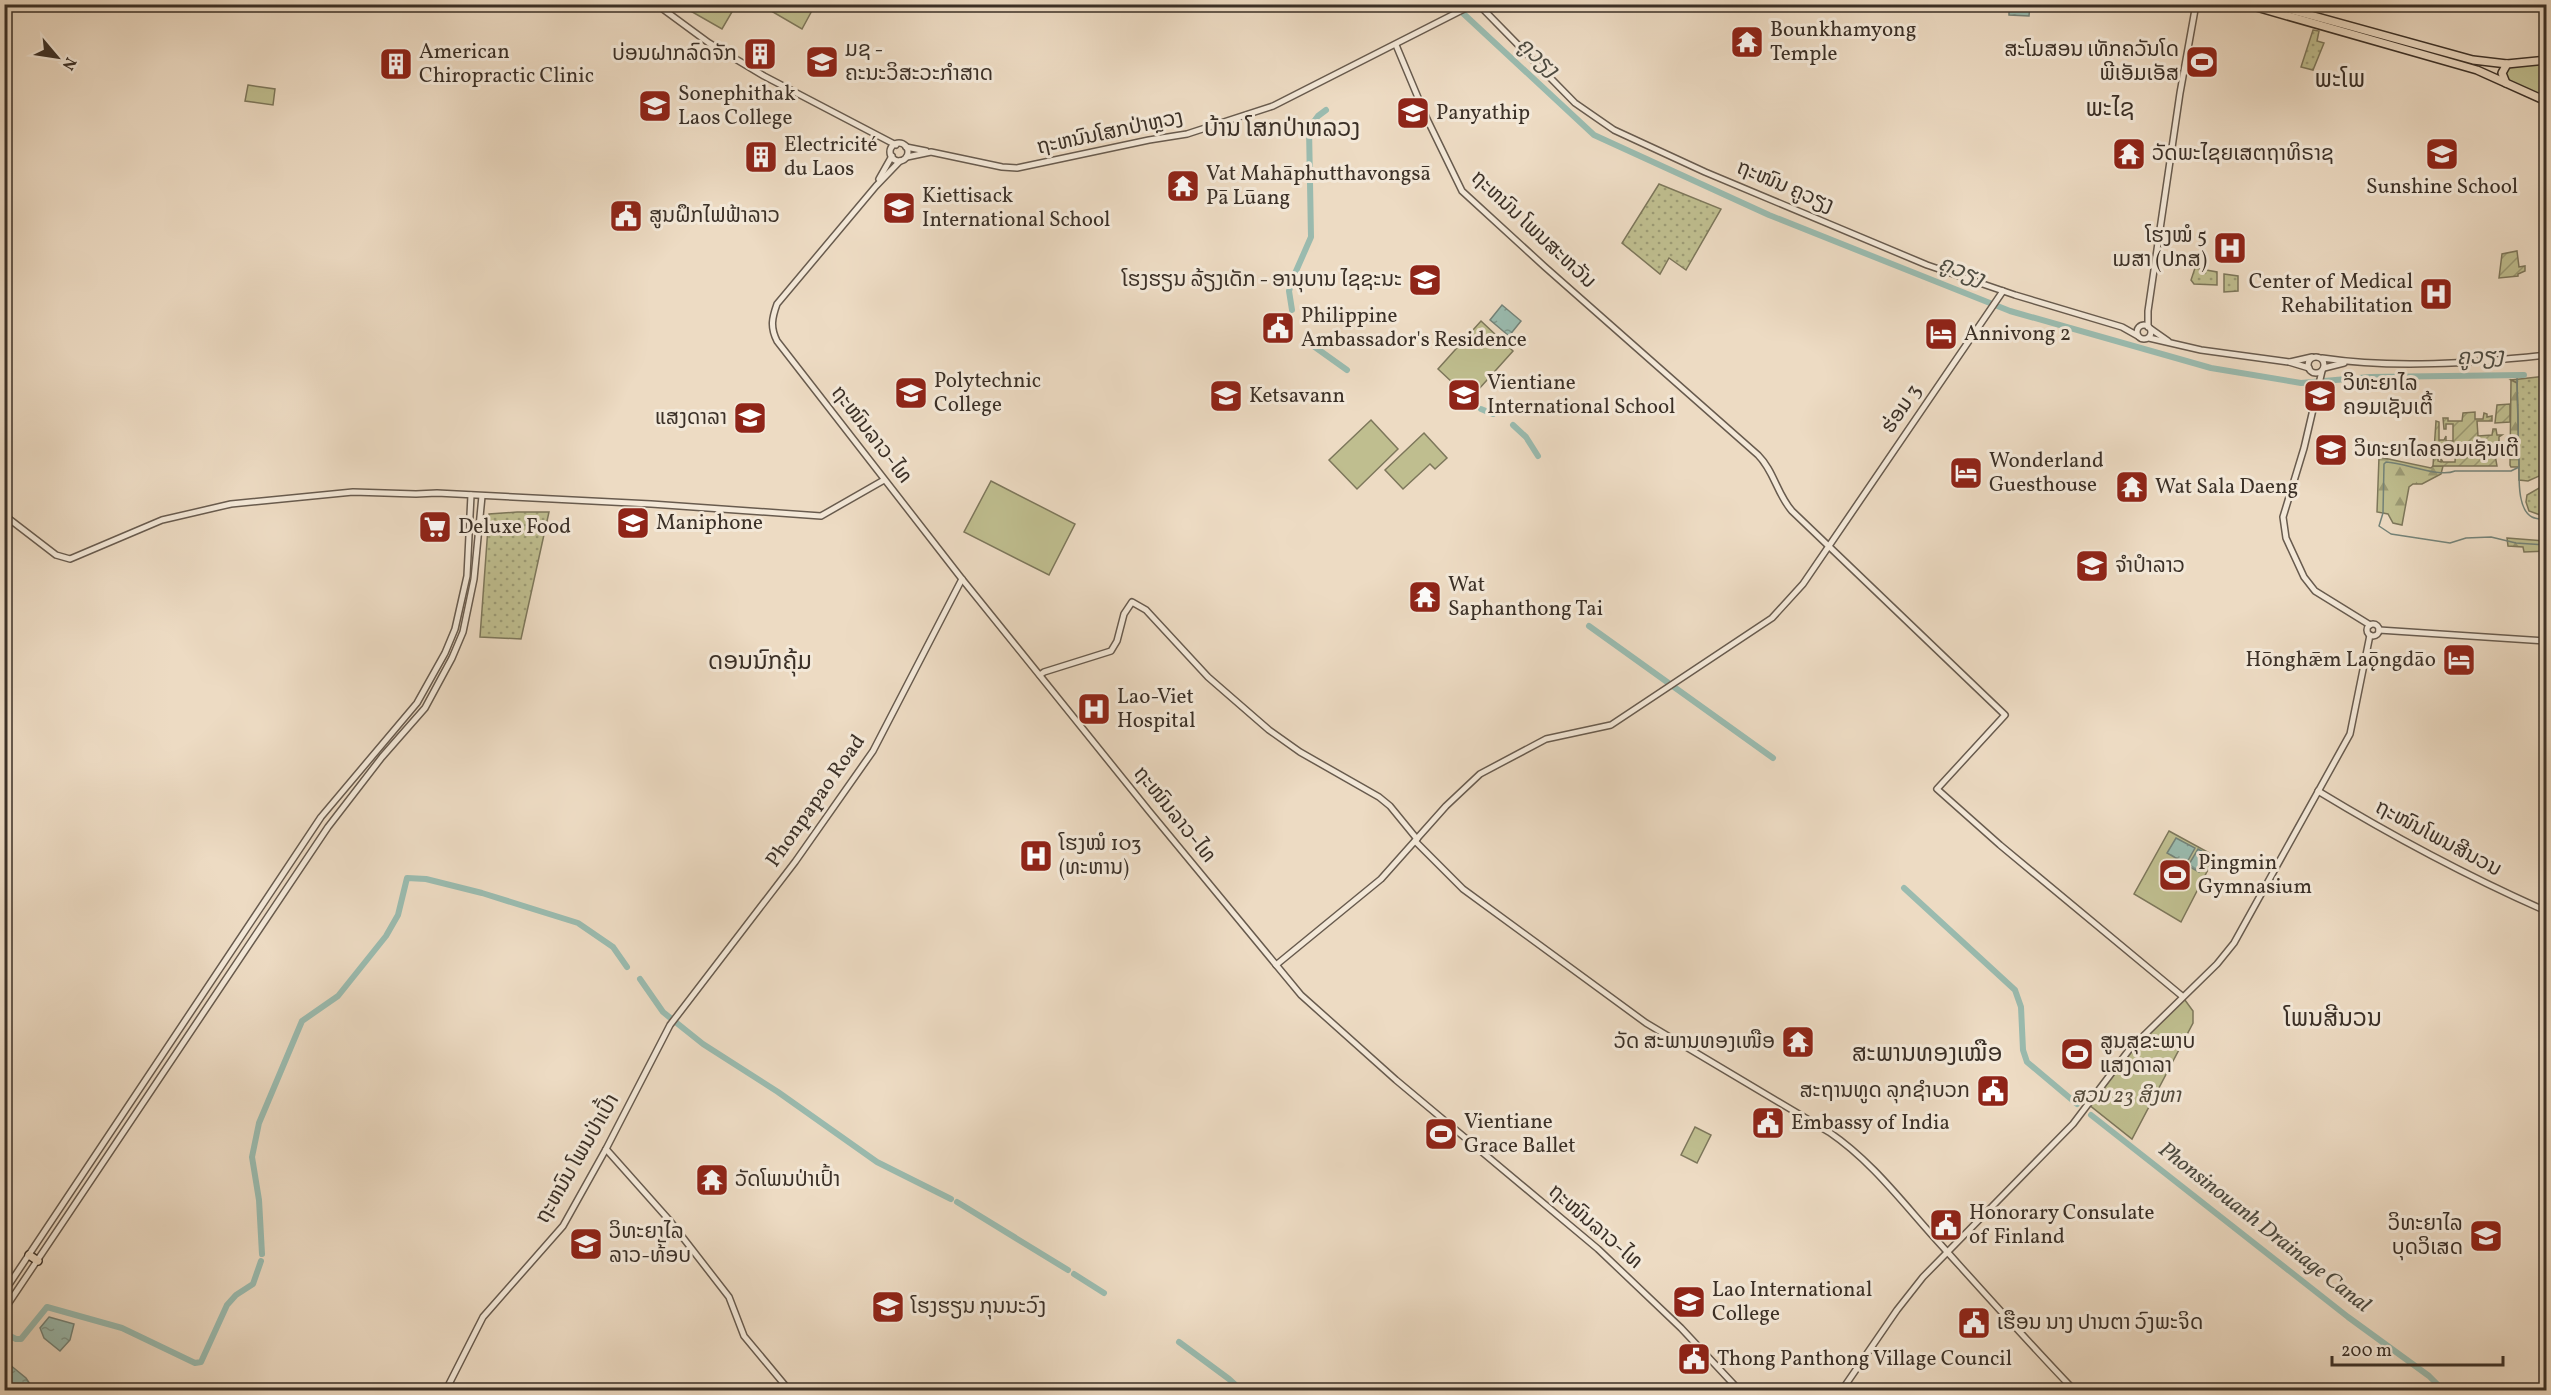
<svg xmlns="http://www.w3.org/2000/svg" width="2551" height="1395" font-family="Vollkorn,'Noto Sans Lao',serif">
<defs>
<pattern id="grass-dots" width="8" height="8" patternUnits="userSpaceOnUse" patternTransform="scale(1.5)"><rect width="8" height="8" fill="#bfbe8f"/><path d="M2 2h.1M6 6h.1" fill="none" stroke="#9c9b75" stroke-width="1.8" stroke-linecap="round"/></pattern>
<pattern id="forest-firs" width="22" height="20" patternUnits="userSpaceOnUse" patternTransform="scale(1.5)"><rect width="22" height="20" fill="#bfbe8f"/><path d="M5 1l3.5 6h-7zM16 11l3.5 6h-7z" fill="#9c9b75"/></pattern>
<pattern id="garden-furrows" width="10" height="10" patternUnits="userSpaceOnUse" patternTransform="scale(1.5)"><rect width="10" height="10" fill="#bfbe8f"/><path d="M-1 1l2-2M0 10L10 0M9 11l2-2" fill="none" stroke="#9c9b75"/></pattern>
<pattern id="water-ripples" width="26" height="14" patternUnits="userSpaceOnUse" patternTransform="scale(1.5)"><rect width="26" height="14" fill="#9abbaf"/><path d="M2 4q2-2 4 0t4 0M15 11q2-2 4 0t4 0" fill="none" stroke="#7f988e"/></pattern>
</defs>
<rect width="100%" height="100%" fill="#eddbc3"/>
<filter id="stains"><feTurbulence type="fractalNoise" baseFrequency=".00333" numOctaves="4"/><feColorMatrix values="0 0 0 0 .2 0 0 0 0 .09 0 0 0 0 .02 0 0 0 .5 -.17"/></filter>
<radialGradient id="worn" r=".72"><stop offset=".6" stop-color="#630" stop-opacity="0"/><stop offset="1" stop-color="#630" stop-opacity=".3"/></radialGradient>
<g fill="url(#grass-dots)" stroke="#7d775b" stroke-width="1.5">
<path d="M2313,30L2319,31L2317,41L2324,43L2313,70L2301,67Z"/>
<path d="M1659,184L1721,209L1686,270L1669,258L1660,274L1622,243Z"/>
<path d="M2195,268L2217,272V285L2194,284L2191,280Z"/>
<path d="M2224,274L2238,276V291L2224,292Z"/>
<path d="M2546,376V473L2528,481L2519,480L2517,383L2511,380Z"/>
<path d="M2546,484V517L2529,511L2526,502L2527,495Z"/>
<path d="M517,512H549L521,639L480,637L489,514Z"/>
</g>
<g fill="url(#forest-firs)" stroke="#7d775b" stroke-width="1.5">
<path d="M2511,380L2517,383L2519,467H2511L2510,465Z"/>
<path d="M2379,457L2431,468L2433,466H2443L2441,474L2422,484H2413L2409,487L2402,525L2393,523L2388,514L2377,512Z"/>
<path d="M2507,538L2546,541V551L2524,552L2523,547L2508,546Z"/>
</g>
<g fill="#bfbe8f" stroke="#7d775b" stroke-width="1.5">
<path d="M680,5H736L722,29Z"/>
<path d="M768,5V4L815,5L802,29L766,8Z"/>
<path d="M2546,60V101L2508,84L2503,69L2505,67Z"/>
<path d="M248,85L275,89L273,105L245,101Z"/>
<path d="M1481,321L1513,351L1470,399L1438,369Z"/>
<path d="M1371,420L1398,449L1357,489L1329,460Z"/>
<path d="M1424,433L1447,458L1435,469L1430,464L1403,489L1385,470Z"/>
<path d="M991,481L1075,524L1049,575L964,532Z"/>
<path d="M2169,831L2215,856L2181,922L2134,894Z"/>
<path d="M2182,996L2193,1011V1023L2132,1139L2088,1104L2106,1078Z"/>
<path d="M1695,1127L1711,1135L1697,1163L1681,1155Z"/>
</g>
<g fill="url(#garden-furrows)" stroke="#7d775b" stroke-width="1.5" fill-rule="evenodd">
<path d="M2517,251L2519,267L2525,266V271L2518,274V276L2499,278L2502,254Z"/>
<path d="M2510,404V422L2495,423L2497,405Z"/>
<path d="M2475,412V419H2483L2484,413L2487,414V417L2492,416V421H2477L2478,436L2492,435L2493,429H2496L2497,435H2502L2499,437V448L2494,449L2497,466H2433L2436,421L2439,422V440H2444L2446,436V441H2453V424H2446V429H2444L2443,418H2448V421H2462L2463,413ZM2438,445L2456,446L2455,462H2443L2441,459V462L2438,461Z"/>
</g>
<g fill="url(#water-ripples)" stroke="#748379" stroke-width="1.5">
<path d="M2009,5H2030L2029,16L2009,15Z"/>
<path d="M1502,305L1521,321L1509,336L1490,320Z"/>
<path d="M2176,838L2195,848L2186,864L2167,853Z"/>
<path d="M2198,849L2209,855L2199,872L2188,866Z"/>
<path d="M49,1317L74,1324L70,1340L60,1351L44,1338L40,1328Z"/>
<path d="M4,1360L26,1378L34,1390H5Z"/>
</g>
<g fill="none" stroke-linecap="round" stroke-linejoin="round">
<g stroke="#748379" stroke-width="1.5">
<path d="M2517,375L2519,466"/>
<path d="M2546,520C2542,519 2536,519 2532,517C2518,510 2519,481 2519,467L2511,471H2455C2439,478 2406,463 2386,462L2384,464L2383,513L2379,526L2391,534L2450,543L2466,538L2491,537L2516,543L2546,545"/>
</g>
<g stroke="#9abbaf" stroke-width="6">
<path d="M1453,4L1594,135L1769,215L2010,311L2211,368L2301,383L2370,377L2524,375"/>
<path d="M1292,310L1289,291L1293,278L1311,237L1309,128L1318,116L1326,110"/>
<path d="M1312,345L1347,370"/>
<path d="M1481,409L1493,414"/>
<path d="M1513,425L1526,437L1538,456"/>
<path d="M1589,626L1773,758"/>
<path d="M1904,888L2015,990L2021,1007L2023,1050L2027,1062L2077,1104"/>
<path d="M640,979L663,1012L703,1044L778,1092L877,1162L951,1199"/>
<path d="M2091,1115L2348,1317L2429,1376L2443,1390"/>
<path d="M957,1202L1068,1270"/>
<path d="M262,1254L259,1200L252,1157L259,1123L302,1021L338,996L386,936L398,915L407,878L426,879L482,893L578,923L613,947L627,967"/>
<path d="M1074,1274L1104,1293"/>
<path d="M4,1333L16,1339H21L47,1307L122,1328L195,1363L201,1362L227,1305L236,1295L253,1284L261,1261"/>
<path d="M1179,1342L1229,1379L1241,1390"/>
</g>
<defs>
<g id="minor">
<path d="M656,4L709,43L764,76L896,145"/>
<path d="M1478,4L1575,103L1614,130L1705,172L1927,265L2015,295L2122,327L2138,336"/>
<path d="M1396,45L1427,119L1462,191L1545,267L1758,455C1774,471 1777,494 1792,511L2005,715L1937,789L2000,845L2182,996"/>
<circle cx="899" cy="152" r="9"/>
<path d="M906,147L926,151"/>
<path d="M907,157L931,152L1002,167L1017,168L1149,140L1187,134L1273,106L1474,4"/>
<path d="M900,161L876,186L777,304C772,318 770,327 777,341L962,579L1149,811L1301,995L1396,1080L1598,1249L1681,1328L1739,1390"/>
<path d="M879,179L892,156"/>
<circle cx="2144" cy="332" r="7"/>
<path d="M2148,327V311L2180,93L2196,4"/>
<path d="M2151,329L2168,341"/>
<path d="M2149,338L2201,350L2289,362L2309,368"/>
<circle cx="2316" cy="365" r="8"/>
<path d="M2322,358C2396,369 2472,363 2546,355"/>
<path d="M2290,362L2312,357"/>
<path d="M2324,368L2344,363"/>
<path d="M2322,371L2304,448L2283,517L2286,538L2304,577L2315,591L2370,625"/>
<path d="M4,515L56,555L70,559L162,520L231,504L353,492L416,494L437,493L651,504L821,516L884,480"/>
<circle cx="2373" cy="630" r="6"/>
<path d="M2379,630L2546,641"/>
<path d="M1040,675L1044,672L1111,651L1117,641L1124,614L1132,602L1146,610L1208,677L1269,730L1300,752L1379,797L1390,806L1417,839"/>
<path d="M2318,791C2392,836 2467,876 2546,911"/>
<path d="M1415,841L1463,889L1646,1023L1829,1132C1870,1160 1899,1198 1932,1235C1979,1287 2026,1340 2074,1390"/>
<path d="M1276,965L1381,879L1446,806L1480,774L1546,739L1611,725L1772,618L1803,584L2003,291"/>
<path d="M606,1149L670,1221L729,1297L744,1336L789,1390"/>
<path d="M4,1292L321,817L417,703L445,653L455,629L467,576L471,495"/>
<path d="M4,1310L328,827L382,757L425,708L452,658L463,632L474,579L482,496"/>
<path d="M446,1390L483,1317L563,1226L606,1149L670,1025L795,862L873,751L962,579"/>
<path d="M1842,1390L1897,1310L1923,1277L2073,1124L2129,1050L2217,964L2234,943L2350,734L2370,635"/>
</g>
<g id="major">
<path d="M2246,4L2477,70L2546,101"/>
<path d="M2270,4L2473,60L2507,64L2546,60"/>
<path d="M2506,83L2502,73L2507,64"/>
<path d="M29,1255L38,1261"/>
</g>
</defs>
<use href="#minor" stroke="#685b4e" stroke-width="8"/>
<use href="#major" stroke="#3b3027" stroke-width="10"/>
<use href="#minor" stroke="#f3e8d8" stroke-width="5"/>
<use href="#major" stroke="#eddbc3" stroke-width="7"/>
</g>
<defs>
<symbol id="temple-square" viewBox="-11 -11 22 22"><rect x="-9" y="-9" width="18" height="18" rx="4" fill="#8f2418" stroke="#f3e8d8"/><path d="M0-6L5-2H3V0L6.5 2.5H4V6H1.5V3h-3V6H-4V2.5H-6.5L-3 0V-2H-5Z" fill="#fff"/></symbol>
<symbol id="building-square" viewBox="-11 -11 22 22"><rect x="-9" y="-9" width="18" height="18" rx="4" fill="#8f2418" stroke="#f3e8d8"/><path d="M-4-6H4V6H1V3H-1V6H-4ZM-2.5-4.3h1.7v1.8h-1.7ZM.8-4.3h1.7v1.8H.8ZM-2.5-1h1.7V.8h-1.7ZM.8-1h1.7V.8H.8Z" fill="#fff"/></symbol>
<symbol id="university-square" viewBox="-11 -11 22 22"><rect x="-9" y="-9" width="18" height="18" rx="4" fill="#8f2418" stroke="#f3e8d8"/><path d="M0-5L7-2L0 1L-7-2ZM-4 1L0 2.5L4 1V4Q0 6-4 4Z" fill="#fff"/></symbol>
<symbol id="stadium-square" viewBox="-11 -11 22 22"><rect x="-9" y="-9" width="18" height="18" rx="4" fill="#8f2418" stroke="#f3e8d8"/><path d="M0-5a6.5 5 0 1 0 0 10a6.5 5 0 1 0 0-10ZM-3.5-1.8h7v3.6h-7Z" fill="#fff"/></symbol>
<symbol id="school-square" viewBox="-11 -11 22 22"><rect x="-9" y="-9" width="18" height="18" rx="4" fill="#8f2418" stroke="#f3e8d8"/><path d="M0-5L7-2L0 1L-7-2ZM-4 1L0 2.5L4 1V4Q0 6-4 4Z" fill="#fff"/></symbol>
<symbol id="civic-square" viewBox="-11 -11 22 22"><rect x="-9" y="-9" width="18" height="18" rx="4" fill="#8f2418" stroke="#f3e8d8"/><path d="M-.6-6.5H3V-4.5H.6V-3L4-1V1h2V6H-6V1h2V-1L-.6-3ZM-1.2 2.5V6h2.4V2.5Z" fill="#fff"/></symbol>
<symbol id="hospital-square" viewBox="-11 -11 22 22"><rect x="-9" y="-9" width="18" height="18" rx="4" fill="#8f2418" stroke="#f3e8d8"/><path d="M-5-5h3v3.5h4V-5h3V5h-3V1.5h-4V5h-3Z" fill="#fff"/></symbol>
<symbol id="hotel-square" viewBox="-11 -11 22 22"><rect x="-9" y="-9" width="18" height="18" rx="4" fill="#8f2418" stroke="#f3e8d8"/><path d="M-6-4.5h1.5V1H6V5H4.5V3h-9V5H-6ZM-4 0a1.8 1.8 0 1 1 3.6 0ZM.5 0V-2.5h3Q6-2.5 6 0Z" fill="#fff"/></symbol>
<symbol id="supermarket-square" viewBox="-11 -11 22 22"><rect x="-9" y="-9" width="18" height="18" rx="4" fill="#8f2418" stroke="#f3e8d8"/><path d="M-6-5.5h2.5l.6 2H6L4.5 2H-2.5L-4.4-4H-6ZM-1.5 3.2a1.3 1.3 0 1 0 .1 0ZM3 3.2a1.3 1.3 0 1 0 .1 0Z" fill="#fff"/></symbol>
</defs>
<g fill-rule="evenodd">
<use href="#temple-square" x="1728" y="23" width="38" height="38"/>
<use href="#building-square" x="741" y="35" width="38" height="38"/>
<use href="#university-square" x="803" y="43" width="38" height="38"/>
<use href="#stadium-square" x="2183" y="43" width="38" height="38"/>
<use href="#building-square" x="377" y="45" width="38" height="38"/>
<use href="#university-square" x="636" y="87" width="38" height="38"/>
<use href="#school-square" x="1394" y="94" width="38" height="38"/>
<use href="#temple-square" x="2110" y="135" width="38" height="38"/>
<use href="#school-square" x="2423" y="135" width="38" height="38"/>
<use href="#building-square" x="742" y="138" width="38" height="38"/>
<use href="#temple-square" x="1164" y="167" width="38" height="38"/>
<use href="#school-square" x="880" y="189" width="38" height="38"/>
<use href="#civic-square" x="607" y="197" width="38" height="38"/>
<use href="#hospital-square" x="2211" y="229" width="38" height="38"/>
<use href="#school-square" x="1406" y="261" width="38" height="38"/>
<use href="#hospital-square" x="2417" y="275" width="38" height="38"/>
<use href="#civic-square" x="1259" y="309" width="38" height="38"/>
<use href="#hotel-square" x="1922" y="315" width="38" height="38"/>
<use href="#school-square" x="892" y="374" width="38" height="38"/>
<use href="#school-square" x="1445" y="376" width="38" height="38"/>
<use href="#school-square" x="1207" y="377" width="38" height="38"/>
<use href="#university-square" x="2301" y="377" width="38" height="38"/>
<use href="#school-square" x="731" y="399" width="38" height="38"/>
<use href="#school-square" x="2312" y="431" width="38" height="38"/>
<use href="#hotel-square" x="1947" y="454" width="38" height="38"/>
<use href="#temple-square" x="2113" y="468" width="38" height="38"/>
<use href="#school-square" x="614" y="504" width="38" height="38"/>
<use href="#supermarket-square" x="416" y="508" width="38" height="38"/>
<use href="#school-square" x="2073" y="547" width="38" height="38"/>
<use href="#temple-square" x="1406" y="578" width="38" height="38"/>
<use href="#hotel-square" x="2440" y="641" width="38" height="38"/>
<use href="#hospital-square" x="1075" y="690" width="38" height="38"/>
<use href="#hospital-square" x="1017" y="837" width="38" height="38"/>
<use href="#stadium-square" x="2156" y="856" width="38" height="38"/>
<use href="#temple-square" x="1779" y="1023" width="38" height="38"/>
<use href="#stadium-square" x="2058" y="1035" width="38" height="38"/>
<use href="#civic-square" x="1974" y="1072" width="38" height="38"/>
<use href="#civic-square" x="1749" y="1104" width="38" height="38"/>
<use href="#stadium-square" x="1422" y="1115" width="38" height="38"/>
<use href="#temple-square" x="693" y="1161" width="38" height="38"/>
<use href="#civic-square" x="1927" y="1206" width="38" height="38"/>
<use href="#university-square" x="2467" y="1217" width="38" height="38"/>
<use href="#school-square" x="567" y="1225" width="38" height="38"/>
<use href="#university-square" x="1670" y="1283" width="38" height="38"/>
<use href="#school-square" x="869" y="1288" width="38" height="38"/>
<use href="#civic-square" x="1955" y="1304" width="38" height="38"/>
<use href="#civic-square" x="1675" y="1340" width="38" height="38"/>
</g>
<g text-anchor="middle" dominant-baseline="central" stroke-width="6" stroke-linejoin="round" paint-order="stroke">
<g font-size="21" fill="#3b3027" stroke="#f3e8d8" text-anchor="start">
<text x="1770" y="30">Bounkhamyong<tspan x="1770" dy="24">Temple</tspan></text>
<text x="845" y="50">ມຊ -<tspan x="845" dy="24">ຄະນະວິສະວະກຳສາດ</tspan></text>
<text x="2179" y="50" text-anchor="end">ສະໂມສອນ ເທັກຄວັນໂດ<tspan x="2179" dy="24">ພີເອັມເອັສ</tspan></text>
<text x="419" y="52">American<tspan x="419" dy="24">Chiropractic Clinic</tspan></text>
<text x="737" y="54" text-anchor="end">ບ່ອນຝາກລົດຈັກ</text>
<text x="678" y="94">Sonephithak<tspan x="678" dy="24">Laos College</tspan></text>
<text x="1436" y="113">Panyathip</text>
<text x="784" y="145">Electricité<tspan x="784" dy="24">du Laos</tspan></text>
<text x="2152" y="154">ວັດພະໄຊຍເສຕຖາທິຣາຊ</text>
<text x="1206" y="174">Vat Mahāphutthavongsā<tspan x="1206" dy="24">Pā Lūang</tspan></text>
<text x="2442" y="187" text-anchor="middle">Sunshine School</text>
<text x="922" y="196">Kiettisack<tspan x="922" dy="24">International School</tspan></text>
<text x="649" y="216">ສູນຝຶກໄຟຟ້າລາວ</text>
<text x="2207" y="236" text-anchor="end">ໂຮງໝໍ 5<tspan x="2207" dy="24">ເມສາ (ປກສ)</tspan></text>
<text x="1402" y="280" text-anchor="end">ໂຮງຮຽນ ລ້ຽງເດັກ - ອານຸບານ ໄຊຊະນະ</text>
<text x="2413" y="282" text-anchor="end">Center of Medical<tspan x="2413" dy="24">Rehabilitation</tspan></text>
<text x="1301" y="316">Philippine<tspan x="1301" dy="24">Ambassador's Residence</tspan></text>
<text x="1964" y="334">Annivong 2</text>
<text x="934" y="381">Polytechnic<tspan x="934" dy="24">College</tspan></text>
<text x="1487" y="383">Vientiane<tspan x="1487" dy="24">International School</tspan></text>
<text x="2343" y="384">ວິທະຍາໄລ<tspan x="2343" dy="24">ຄອມເຊັນເຕີ້</tspan></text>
<text x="1249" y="396">Ketsavann</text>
<text x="727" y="418" text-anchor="end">ແສງດາລາ</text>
<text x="2354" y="450">ວິທະຍາໄລຄອມເຊັນເຕີ</text>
<text x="1989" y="461">Wonderland<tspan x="1989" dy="24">Guesthouse</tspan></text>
<text x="2155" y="487">Wat Sala Daeng</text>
<text x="656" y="523">Maniphone</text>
<text x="458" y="527">Deluxe Food</text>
<text x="2115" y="566">ຈຳປຳລາວ</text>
<text x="1448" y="585">Wat<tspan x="1448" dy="24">Saphanthong Tai</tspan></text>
<text x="2436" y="660" text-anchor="end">Hōnghǣm Laǭngdāo</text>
<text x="1117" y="697">Lao-Viet<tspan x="1117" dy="24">Hospital</tspan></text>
<text x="1059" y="844">ໂຮງໝໍ 103<tspan x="1059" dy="24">(ທະຫານ)</tspan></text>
<text x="2198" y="863">Pingmin<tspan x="2198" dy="24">Gymnasium</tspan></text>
<text x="1775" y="1042" text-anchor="end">ວັດ ສະພານທອງເໜືອ</text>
<text x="2100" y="1042">ສູນສຸຂະພາບ<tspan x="2100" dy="24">ແສງດາລາ</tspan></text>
<text x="1970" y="1091" text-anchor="end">ສະຖານທູດ ລຸກຊຳບວກ</text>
<text x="1464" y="1122">Vientiane<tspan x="1464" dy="24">Grace Ballet</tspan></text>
<text x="1791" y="1123">Embassy of India</text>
<text x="735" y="1180">ວັດໂພນປ່າເປົ້າ</text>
<text x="1969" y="1213">Honorary Consulate<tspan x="1969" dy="24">of Finland</tspan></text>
<text x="2463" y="1224" text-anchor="end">ວິທະຍາໄລ<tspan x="2463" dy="24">ບຸດວິເສດ</tspan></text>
<text x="609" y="1232">ວິທະຍາໄລ<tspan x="609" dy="24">ລາວ-ທ້ັອບ</tspan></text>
<text x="1712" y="1290">Lao International<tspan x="1712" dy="24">College</tspan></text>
<text x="911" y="1307">ໂຮງຮຽນ ກຸນນະວົງ</text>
<text x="1997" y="1323">ເຮືອນ ນາງ ປານຕາ ວົງພະຈິດ</text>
<text x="1717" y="1359">Thong Panthong Village Council</text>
</g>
<g font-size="21" fill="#3b3027" stroke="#f3e8d8">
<text transform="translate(1110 133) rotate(-12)">ຖະຫນົນໂສກປ່າຫຼວງ</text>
<text transform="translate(1785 187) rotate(23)">ຖະໜົນ ຄູວຽງ</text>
<text transform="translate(1533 230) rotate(43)">ຖະຫນົນ ໂພນສະຫວັນ</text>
<text transform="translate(1902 409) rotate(-56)">ຮ່ອມ 3</text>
<text transform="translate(871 435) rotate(52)">ຖະໜົນລາວ-ໄທ</text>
<text transform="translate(816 801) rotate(-55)">Phonpapao Road</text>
<text transform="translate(1174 815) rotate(51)">ຖະໜົນລາວ-ໄທ</text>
<text transform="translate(2438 839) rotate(28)">ຖະໜົນໂພນສີນວນ</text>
<text transform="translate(578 1159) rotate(-60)">ຖະຫນົນ ໂພນປ່າເປົ້າ</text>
<text transform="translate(1595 1227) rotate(41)">ຖະໜົນລາວ-ໄທ</text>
</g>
<g font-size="21" font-style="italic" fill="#554c3c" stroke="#f3e8d8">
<text x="2126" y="1096">ສວນ 23 ສິງຫາ</text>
</g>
<g font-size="22" font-style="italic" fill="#4e4c42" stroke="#f3e8d8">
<text transform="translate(1537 58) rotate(43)">ຄູວຽງ</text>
<text transform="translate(1961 272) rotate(22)">ຄູວຽງ</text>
<text transform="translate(2480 358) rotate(-2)">ຄູວຽງ</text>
<text transform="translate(2264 1228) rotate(38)">Phonsinouanh Drainage Canal</text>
</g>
<g font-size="24" fill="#3b3027" stroke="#f3e8d8">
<text x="2340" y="81">ພະໂພ</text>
<text x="2110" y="110">ພະໄຊ</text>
<text x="1282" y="130">ບ້ານ ໂສກປ່າຫລວງ</text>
<text x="760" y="663">ດອນນົກຄຸ້ມ</text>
<text x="2333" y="1020">ໂພນສີນວນ</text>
<text x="1927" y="1055">ສະພານທອງເໝືອ</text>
</g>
</g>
<rect width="2551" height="1395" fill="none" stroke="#eddbc3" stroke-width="24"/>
<rect x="6" y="6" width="2539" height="1383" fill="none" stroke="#3b3027" stroke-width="3"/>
<rect x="12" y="12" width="2527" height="1371" fill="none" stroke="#3b3027" stroke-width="1.5"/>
<g transform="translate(57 57) rotate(119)" stroke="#f3e8d8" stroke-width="4.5" paint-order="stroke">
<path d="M0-4.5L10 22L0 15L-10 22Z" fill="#3b3027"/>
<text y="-9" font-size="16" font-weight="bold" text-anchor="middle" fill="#3b3027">N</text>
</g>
<path d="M2332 1356v9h171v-9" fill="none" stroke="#3b3027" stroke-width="3"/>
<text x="2341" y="1356" font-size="18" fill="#3b3027" stroke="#f3e8d8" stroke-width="4.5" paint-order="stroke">200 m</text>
<rect width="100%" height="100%" filter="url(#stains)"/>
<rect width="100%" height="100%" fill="url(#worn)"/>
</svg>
